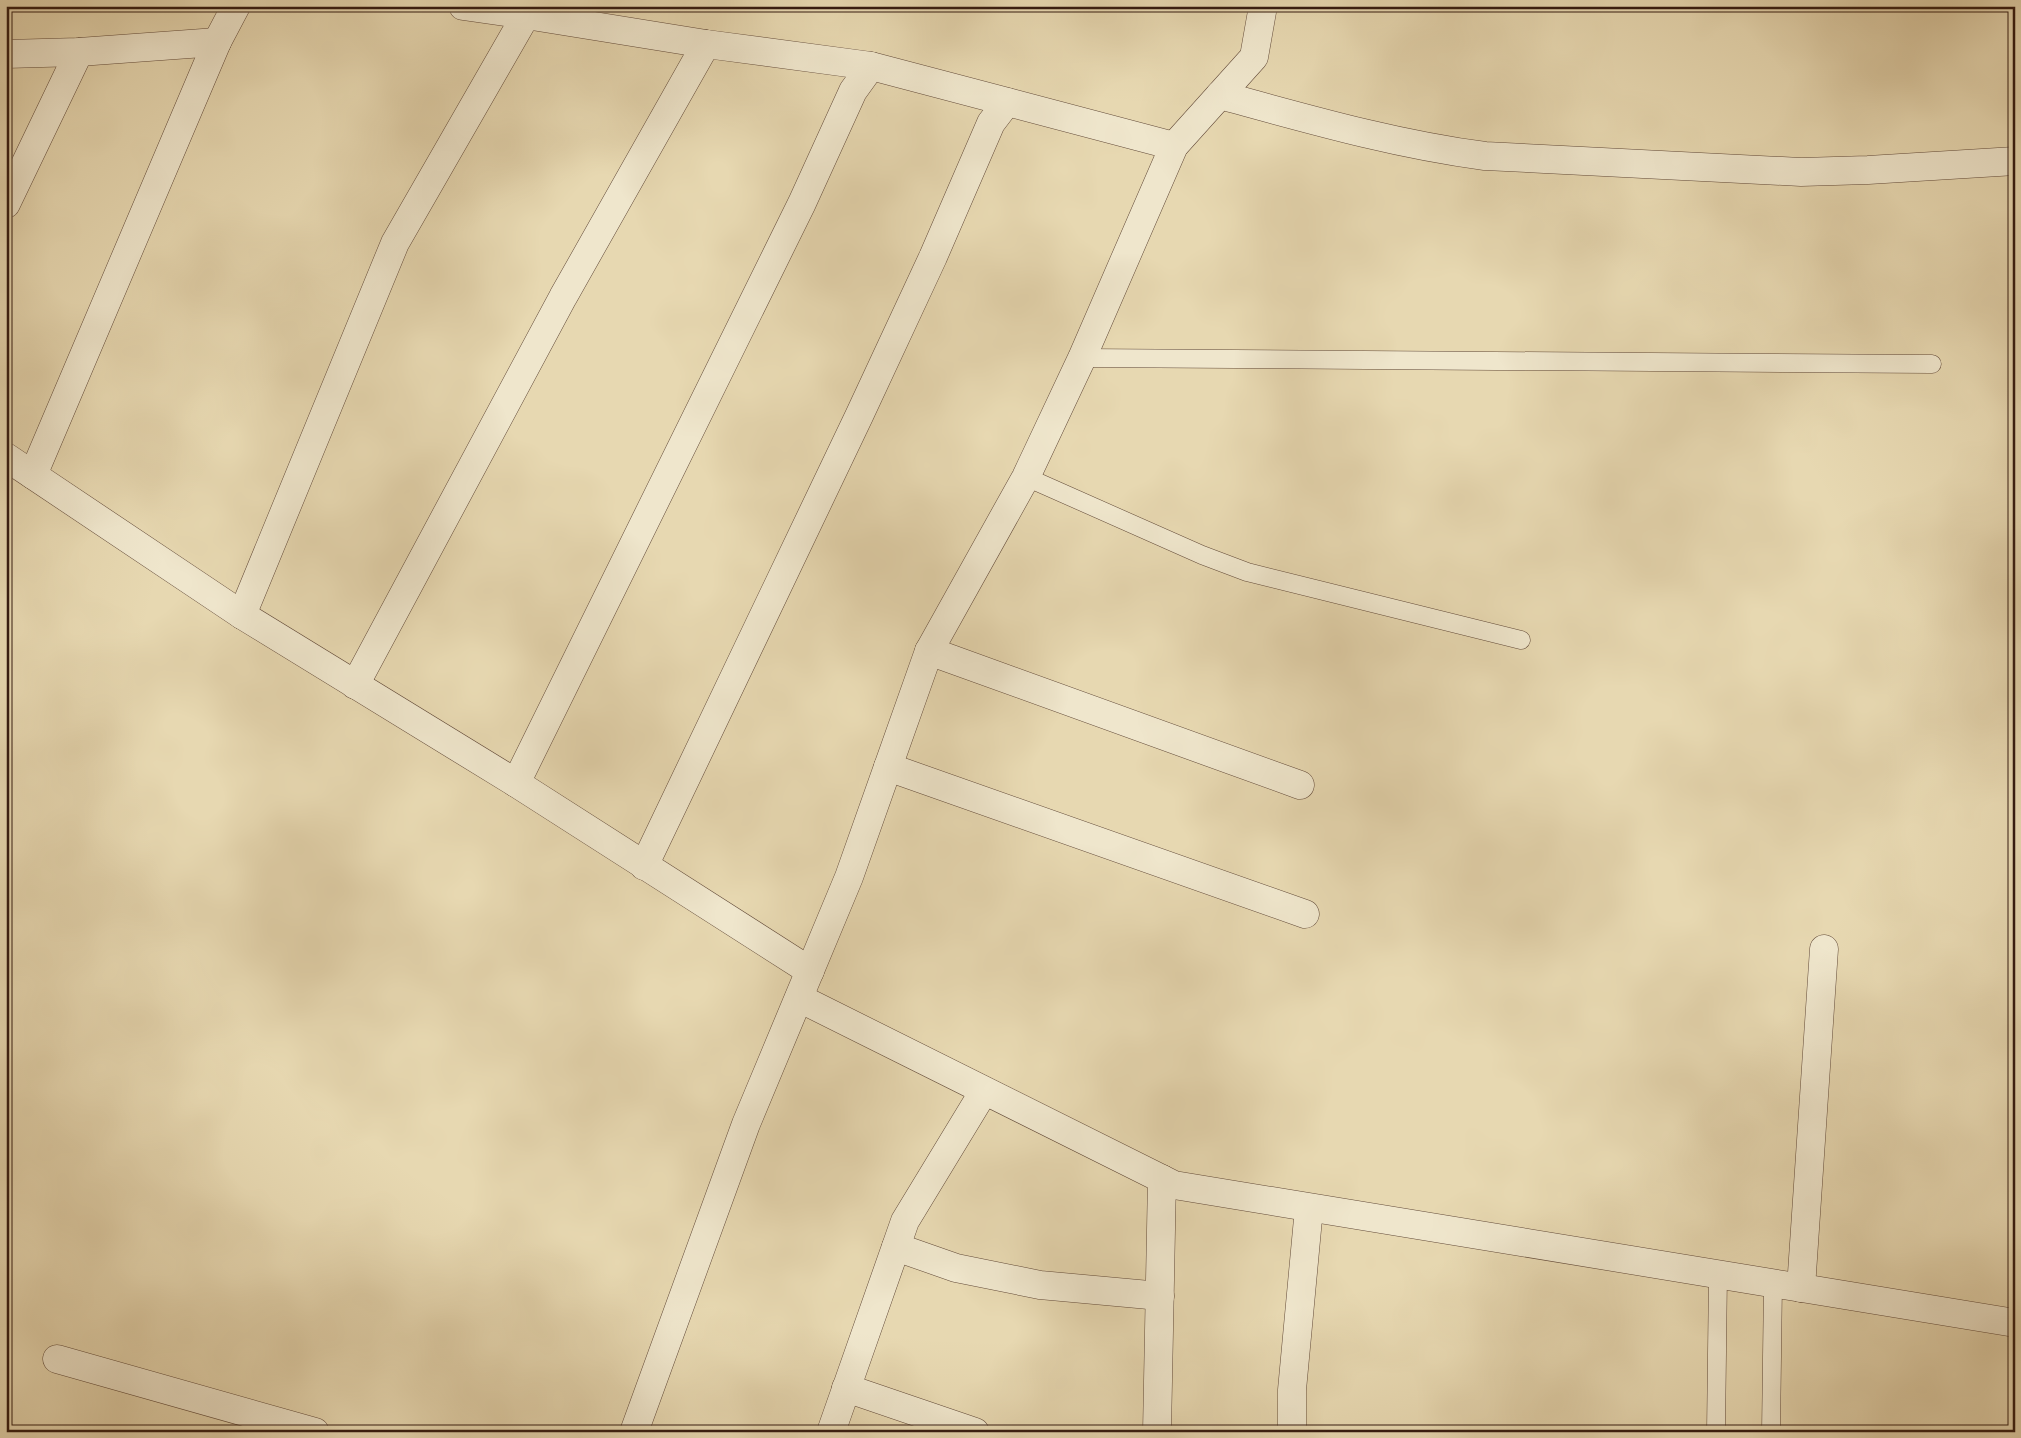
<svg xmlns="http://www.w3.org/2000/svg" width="2021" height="1438" viewBox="0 0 2021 1438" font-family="'IM FELL DW Pica',serif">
<rect width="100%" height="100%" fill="#e7d8b1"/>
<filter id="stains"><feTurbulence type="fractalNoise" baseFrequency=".004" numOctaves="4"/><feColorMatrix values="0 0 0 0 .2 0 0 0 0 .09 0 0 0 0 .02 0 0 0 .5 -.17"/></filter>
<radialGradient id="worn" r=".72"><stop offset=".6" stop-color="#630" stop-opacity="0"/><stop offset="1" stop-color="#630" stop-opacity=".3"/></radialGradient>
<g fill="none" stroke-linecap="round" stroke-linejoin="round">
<defs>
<g id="service">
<polyline points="1082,358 1932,364"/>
<polyline points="1026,477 1202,555 1247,572 1521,640"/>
<polyline points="1716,1432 1718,1274"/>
<polyline points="1771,1432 1773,1283"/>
</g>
<g id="minor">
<polyline points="463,6 526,15"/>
<polyline points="6,54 79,52 217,42"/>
<path d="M1220,95C1308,119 1394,144 1485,156L1801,172L1868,170L2015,161"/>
<polyline points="6,204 79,52"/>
<polyline points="6,457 242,615 516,783 810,971"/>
<polyline points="33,475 217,42 236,6"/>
<polyline points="242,615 395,243 526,15 706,44 871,66 1174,146"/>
<polyline points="929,651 1300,785"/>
<polyline points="355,685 563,297 706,44"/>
<polyline points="888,767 1305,914"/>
<polyline points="516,783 802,203 853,91 871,66"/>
<polyline points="644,866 859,416 933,257 991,123 1007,102"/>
<polyline points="799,998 1174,1185 2015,1323"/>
<polyline points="896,1247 956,1268 1040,1285 1160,1296"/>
<polyline points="1801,1288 1824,949"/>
<polyline points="57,1359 315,1432"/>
<polyline points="846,1388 975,1432"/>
<polyline points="831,1432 905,1221 984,1091"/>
<polyline points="1157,1432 1162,1179"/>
<polyline points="1292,1432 1292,1390 1309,1208"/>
</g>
<polyline id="tertiary" points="634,1432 746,1124 849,877 929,651 1026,477 1082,358 1174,146 1254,57 1263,6"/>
</defs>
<use href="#service" stroke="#624a39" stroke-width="19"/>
<use href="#minor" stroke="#624a39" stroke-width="29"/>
<use href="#tertiary" stroke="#624a39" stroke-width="29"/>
<use href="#service" stroke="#efe6cc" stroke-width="18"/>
<use href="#minor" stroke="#efe6cc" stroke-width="28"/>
<use href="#tertiary" stroke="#efe6cc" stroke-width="28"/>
</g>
<rect width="2021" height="1438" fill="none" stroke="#e7d8b1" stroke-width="25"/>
<rect x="8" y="8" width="2006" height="1423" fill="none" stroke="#351b11" stroke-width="2.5"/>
<rect x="12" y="12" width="1996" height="1413" fill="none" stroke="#351b11"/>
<rect width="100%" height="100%" filter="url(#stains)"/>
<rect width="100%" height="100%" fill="url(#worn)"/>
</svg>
